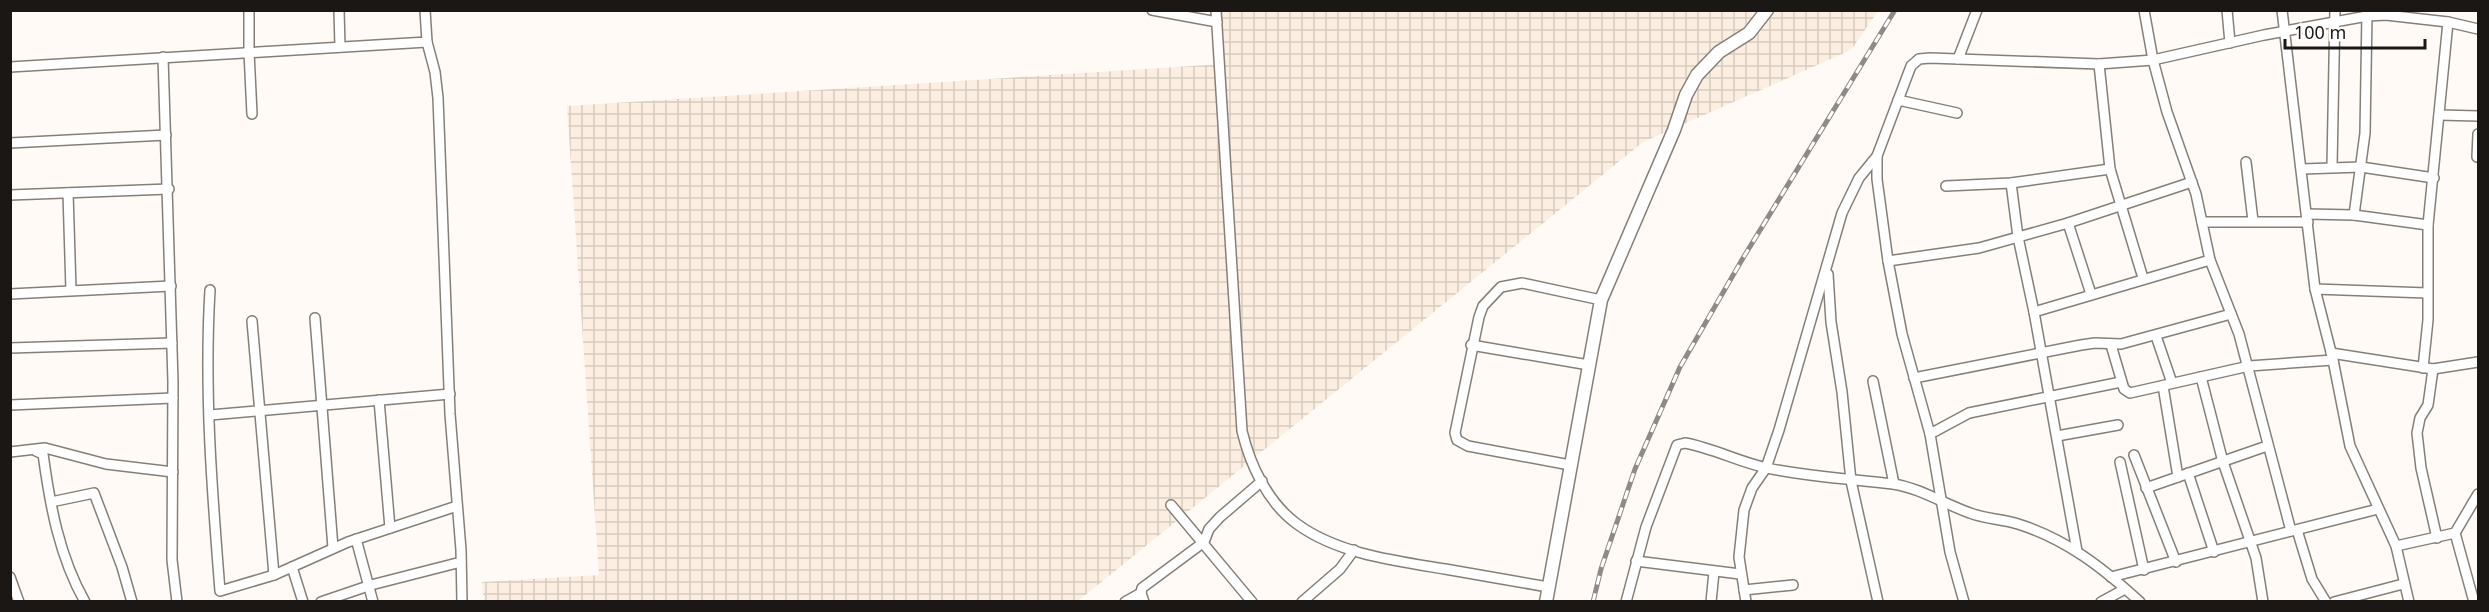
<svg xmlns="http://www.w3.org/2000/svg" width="2489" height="612" viewBox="0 0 2489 612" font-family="'Noto Sans',sans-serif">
<defs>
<pattern id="industrial-grid" width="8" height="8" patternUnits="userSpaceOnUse" patternTransform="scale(1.5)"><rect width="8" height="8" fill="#fcefe1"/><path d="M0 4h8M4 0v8" fill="none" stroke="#d7ccc0"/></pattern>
</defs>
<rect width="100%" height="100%" fill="#fffaf5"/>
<polygon fill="url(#industrial-grid)" points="1221,11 1878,11 1851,50 1643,142 1078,601 484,602 482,582 599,575 567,106 1223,64"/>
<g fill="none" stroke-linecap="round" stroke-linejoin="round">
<defs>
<g id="street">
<polyline points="249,10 249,52 252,114"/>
<polyline points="339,10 340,47"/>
<polyline points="1152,10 1217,22"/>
<path d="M1216,10L1242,431C1250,465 1268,503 1297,524C1338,554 1396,561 1445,569C1479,575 1514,581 1548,587"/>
<polyline points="2144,10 2153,60 2167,112 2196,194 2210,260 2239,334 2291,531"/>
<polyline points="2227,10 2230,43"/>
<polyline points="2282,10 2315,289 2333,360 2350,446 2396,546 2409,602"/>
<polyline points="427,42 435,72 438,98 450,414 461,550 462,602"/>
<polyline points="163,57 173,382 172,560 177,602"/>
<polyline points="1958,59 1977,10"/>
<polyline points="2099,64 2110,169 2143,278"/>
<polyline points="10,67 427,42 425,10"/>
<polyline points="1898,100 1957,113"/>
<polyline points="2439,115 2478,116"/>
<polyline points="10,143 166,135"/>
<polyline points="2477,157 2478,134"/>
<polyline points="2246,162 2253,221"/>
<polyline points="2332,166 2335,10"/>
<polyline points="2302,169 2361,167 2434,178"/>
<polyline points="2011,183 2018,237 2034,312 2077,551"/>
<polyline points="1946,186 2011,183 2110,169"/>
<polyline points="68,193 71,290"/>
<polyline points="10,195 169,189"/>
<polyline points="2307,214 2354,215 2428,225"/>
<polyline points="2354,215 2365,133 2367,13"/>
<polyline points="2202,222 2308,222"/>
<polyline points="2068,223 2091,294"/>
<polyline points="1888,261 1979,248 2068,223 2192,182"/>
<polyline points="1828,274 1831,322 1842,392 1851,481 1878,602"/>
<polyline points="2315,289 2427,293"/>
<path d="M210,290C204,390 212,491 220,591L274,575L348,542L457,506"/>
<polyline points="10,294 171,286"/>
<polyline points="2034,312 2210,260"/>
<polyline points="315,318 333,548"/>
<polyline points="252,321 274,575"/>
<polyline points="2156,336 2172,383"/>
<polyline points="1471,345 1589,365"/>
<polyline points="2111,345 2124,389 2130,393 2249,366 2333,360"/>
<polyline points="10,348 172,343"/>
<polyline points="2331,353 2433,369 2478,362"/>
<polyline points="2423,368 2428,320 2428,225 2448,22"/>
<polyline points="2433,369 2428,405 2420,418 2417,433 2421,468 2437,538"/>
<polyline points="2201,377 2223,462 2256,558 2263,602"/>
<polyline points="1914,378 2081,345 2095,343 2121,344 2231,314"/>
<polyline points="1873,381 1894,484"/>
<polyline points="2163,386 2178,477"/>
<polyline points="379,400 390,528"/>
<polyline points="10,405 173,398"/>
<polyline points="210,415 450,394"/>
<polyline points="1930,434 1969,413 2121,382"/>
<polyline points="2057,436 2118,425"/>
<path d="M36,451L43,454C50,505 59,556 85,602"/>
<polyline points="10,452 45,448 106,464 173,472"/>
<polyline points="2134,455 2176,562"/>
<polyline points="2120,462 2144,570"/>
<polyline points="1570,465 1468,446 1457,440 1455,433 1479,317 1483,306 1501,287 1522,283 1601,300"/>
<polyline points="2188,473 2214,552"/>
<polyline points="2146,488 2267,446"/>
<polyline points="51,502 94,493 122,567 132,602"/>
<polyline points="1171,505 1252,602"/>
<polyline points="2297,530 2312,579 2326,602"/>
<polyline points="2455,533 2474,602"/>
<polyline points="356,539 373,602"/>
<polyline points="2396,546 2455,533 2478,494"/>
<polyline points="1636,561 1740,574"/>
<polyline points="292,567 303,602"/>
<polyline points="10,577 19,602"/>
<polyline points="2111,577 2378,509"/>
<polyline points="1744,590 1793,585"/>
<polyline points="321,602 371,585 461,562"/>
<polyline points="1125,602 1141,593"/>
<polyline points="1144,602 1141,593 1142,588 1204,542 1209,529 1220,517 1262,481"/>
<polyline points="1302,602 1340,569 1354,550"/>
<path d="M1626,602L1646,527L1677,445L1685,443C1713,448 1739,462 1767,468C1809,477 1851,479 1893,484C1920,488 1944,504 1970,513C1985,519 2003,519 2018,524C2066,539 2103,568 2140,602"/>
<polyline points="1711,602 1714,572"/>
<polyline points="1746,602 1739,557 1744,510 1752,488 1766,468 1779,430 1842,213 1859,178 1877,156"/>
<polyline points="1964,602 1950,552 1930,434 1902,334 1888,261 1877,179 1877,156 1911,66 1919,59 1930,58 2099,64 2153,60 2264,35 2367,16 2386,15 2448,22 2478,29"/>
<polyline points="2101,602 2125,589"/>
<polyline points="2334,602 2403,584"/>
</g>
<polyline id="secondary" points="1546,602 1601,300 1674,130 1686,95 1697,75 1719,52 1749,33 1767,10"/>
</defs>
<use href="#street" stroke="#867f78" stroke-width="12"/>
<use href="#secondary" stroke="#867f78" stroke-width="15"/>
<use href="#street" stroke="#fff" stroke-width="9"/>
<use href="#secondary" stroke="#fff" stroke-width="12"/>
<defs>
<polyline id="rail" points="1593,602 1601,569 1635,469 1680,367 1743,258 1895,10"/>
</defs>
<use href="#rail" stroke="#8e8a87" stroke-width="5"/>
<use href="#rail" stroke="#fff" stroke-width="3" stroke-dasharray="9" stroke-linecap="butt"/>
</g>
<rect width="2489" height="612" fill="none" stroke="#1a1715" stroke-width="24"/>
<path d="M2285 39v9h140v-9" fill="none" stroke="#1a1715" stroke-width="3"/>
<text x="2294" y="39" font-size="18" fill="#1a1715" stroke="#ffffff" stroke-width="4.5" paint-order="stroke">100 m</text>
</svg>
